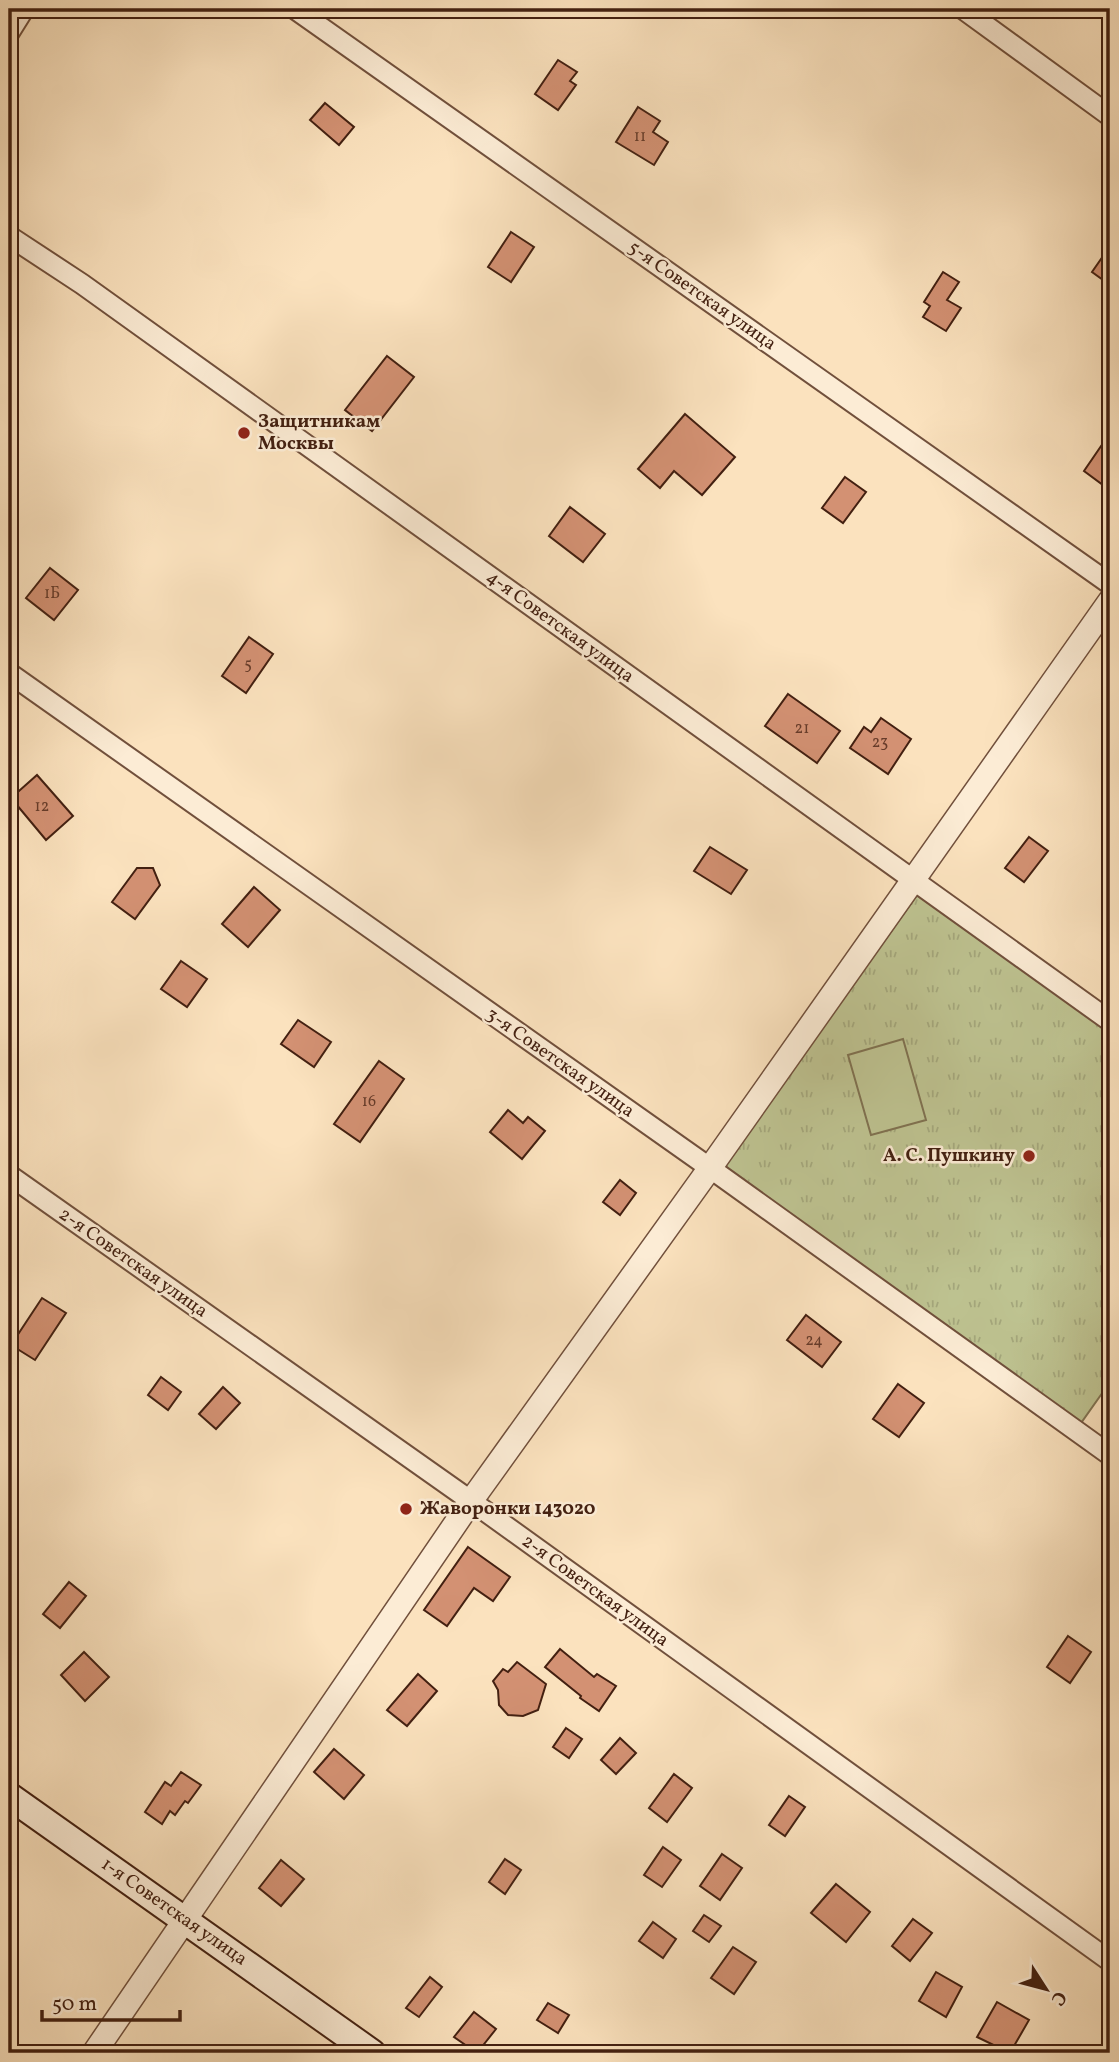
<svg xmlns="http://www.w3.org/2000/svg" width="1119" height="2062" viewBox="0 0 1119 2062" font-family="Vollkorn,serif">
<defs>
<pattern id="park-tufts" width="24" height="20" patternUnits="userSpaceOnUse" patternTransform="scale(1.75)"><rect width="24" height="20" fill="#bec391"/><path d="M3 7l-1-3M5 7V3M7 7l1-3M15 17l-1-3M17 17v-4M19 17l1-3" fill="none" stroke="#a4a77c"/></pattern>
</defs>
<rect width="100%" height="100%" fill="#fbe2be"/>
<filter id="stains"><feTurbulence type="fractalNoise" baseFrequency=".00286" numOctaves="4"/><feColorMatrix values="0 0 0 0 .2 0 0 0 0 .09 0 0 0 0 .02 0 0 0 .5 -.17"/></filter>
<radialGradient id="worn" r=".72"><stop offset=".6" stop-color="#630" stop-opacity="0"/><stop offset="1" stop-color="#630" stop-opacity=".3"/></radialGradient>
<polygon fill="url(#park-tufts)" stroke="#807251" stroke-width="2" points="917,895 1110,1032 1110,1382 1081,1423 722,1168"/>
<polygon fill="#bec391" stroke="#807251" stroke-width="2" points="903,1039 926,1120 871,1135 848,1055"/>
<g fill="#d39173" stroke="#432011" stroke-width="2">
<polygon points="558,60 577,72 570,81 576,85 558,110 535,94"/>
<polygon points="325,103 354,127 339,145 310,120"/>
<polygon points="638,107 660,121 653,132 668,142 654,165 616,142"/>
<polygon points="511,232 534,247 511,282 488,267"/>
<polygon points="1110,246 1110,285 1092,272"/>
<polygon points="943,272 959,282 947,300 961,308 946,331 923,317 930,306 924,302"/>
<polygon points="387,356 414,377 372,431 345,410"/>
<polygon points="685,414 735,457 702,495 674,471 660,488 638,469"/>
<polygon points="1110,433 1110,476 1103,485 1084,471"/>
<polygon points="845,477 866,492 843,523 822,508"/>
<polygon points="570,507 605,534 583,562 549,536"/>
<polygon points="50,568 78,590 54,620 26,598"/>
<polygon points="249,637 273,654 246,693 222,676"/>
<polygon points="788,694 840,731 817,763 765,726"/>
<polygon points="881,718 911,739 888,774 850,748 864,727 871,732"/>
<polygon points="37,775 73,816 46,840 11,798"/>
<polygon points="1029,837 1048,851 1024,882 1005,868"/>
<polygon points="710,847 747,870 731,894 694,871"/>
<polygon points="137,868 153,868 160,885 135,919 112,902"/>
<polygon points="254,887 280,910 248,947 222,924"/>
<polygon points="181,961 207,979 187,1007 161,989"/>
<polygon points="298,1020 331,1042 314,1067 281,1044"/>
<polygon points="379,1061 404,1079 360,1142 334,1124"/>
<polygon points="508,1110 523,1123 528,1117 545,1131 522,1159 490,1132"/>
<polygon points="620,1180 636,1193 620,1215 603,1202"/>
<polygon points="42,1298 66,1313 35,1360 11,1345"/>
<polygon points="806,1315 841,1342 822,1367 787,1340"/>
<polygon points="161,1377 181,1392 168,1410 148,1395"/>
<polygon points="898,1384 924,1403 899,1437 873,1419"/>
<polygon points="223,1387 240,1403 216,1429 199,1414"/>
<polygon points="468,1547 510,1577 493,1601 474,1588 447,1626 424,1610"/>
<polygon points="69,1582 86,1596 60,1628 43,1614"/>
<polygon points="1068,1636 1091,1652 1070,1683 1047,1667"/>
<polygon points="560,1649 594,1677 597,1674 616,1686 599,1711 580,1698 581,1696 545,1667"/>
<polygon points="84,1652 109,1677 85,1701 61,1675"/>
<polygon points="517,1662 546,1684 538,1710 523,1716 508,1715 499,1705 498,1690 493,1681 503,1669 508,1672"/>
<polygon points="418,1674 437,1691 407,1726 387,1710"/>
<polygon points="566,1728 582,1739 569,1758 553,1747"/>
<polygon points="620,1738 636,1753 616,1774 601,1760"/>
<polygon points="334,1749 364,1775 344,1799 314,1772"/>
<polygon points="181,1772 201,1785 188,1803 185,1801 175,1815 170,1811 162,1824 145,1812 165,1782 171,1786"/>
<polygon points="674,1774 692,1788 667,1822 649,1808"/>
<polygon points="789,1796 805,1807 785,1836 769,1825"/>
<polygon points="663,1847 681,1860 662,1887 644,1875"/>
<polygon points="722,1854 742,1868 720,1900 700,1886"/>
<polygon points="505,1859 521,1870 505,1894 489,1882"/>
<polygon points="281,1860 304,1879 281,1906 259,1888"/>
<polygon points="836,1884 870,1912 846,1942 811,1913"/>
<polygon points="704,1915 721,1926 709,1942 693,1931"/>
<polygon points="913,1919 932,1933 910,1961 892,1946"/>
<polygon points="653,1922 676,1939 663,1958 639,1941"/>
<polygon points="733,1947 756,1962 734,1994 711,1978"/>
<polygon points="936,1972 962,1987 946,2017 919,2001"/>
<polygon points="430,1977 442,1987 419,2017 406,2008"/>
<polygon points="997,2002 1029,2020 1010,2053 977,2037"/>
<polygon points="548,2003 569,2015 558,2033 537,2020"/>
<polygon points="474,2012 496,2029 477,2053 454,2037"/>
</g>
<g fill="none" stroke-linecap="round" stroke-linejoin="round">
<defs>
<g id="minor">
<polyline points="295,9 1110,584"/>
<polyline points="963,9 1110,116"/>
<polyline points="9,33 24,9"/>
<polyline points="9,236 82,284 1110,1021"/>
<polyline points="9,673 710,1168 1110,1455"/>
<polyline points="9,1175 471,1501 1110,1961"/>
</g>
<polyline id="tertiary" points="94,2053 471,1501 710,1168 1110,601"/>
<polyline id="secondary" points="9,1796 372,2053"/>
</defs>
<use href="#minor" stroke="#71503c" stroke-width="23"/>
<use href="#tertiary" stroke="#71503c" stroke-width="26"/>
<use href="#secondary" stroke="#432011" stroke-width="30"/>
<use href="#minor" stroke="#fcecd5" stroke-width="19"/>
<use href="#tertiary" stroke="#fcecd5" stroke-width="23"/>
<use href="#secondary" stroke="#fcecd5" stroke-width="26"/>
</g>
<g fill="#8f2418" stroke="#fcecd5" stroke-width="2.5">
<circle cx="244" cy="433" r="7"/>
<circle cx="1029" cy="1156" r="7"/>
<circle cx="406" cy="1509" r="7"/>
</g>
<g text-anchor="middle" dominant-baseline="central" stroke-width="5" stroke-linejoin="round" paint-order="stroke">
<g font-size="16" fill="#673c2a">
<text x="640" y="137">11</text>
<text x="52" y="594">1Б</text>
<text x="248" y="665">5</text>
<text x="802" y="729">21</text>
<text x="880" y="743">23</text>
<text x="42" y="807">12</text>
<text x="369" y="1102">16</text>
<text x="814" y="1341">24</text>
</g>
<g font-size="19" fill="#432011" stroke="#fcecd5">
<text transform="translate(702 296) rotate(35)">5-я Советская улица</text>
<text transform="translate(560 627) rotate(36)">4-я Советская улица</text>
<text transform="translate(560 1063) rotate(35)">3-я Советская улица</text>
<text transform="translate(133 1263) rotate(35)">2-я Советская улица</text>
<text transform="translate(595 1591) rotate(36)">2-я Советская улица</text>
<text transform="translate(174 1912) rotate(35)">1-я Советская улица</text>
</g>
<g font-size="19" font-weight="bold" fill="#432011" stroke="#fcecd5" text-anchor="start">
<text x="258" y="422">Защитникам<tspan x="258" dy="22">Москвы</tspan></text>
<text x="1015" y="1156" text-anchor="end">А. С. Пушкину</text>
<text x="420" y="1509">Жаворонки 143020</text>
</g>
</g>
<rect width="1119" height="2062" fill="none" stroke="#fbe2be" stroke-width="35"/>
<rect x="10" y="10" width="1098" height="2041" fill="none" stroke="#432011" stroke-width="3.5"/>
<rect x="18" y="18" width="1084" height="2027" fill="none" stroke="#432011" stroke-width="2"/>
<g transform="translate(1046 1989) rotate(126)" stroke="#fcecd5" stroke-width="5" paint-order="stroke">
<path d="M0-5L12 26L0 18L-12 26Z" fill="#432011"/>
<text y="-10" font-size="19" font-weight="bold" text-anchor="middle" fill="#432011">С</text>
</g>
<path d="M42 2010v10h138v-10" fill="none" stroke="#432011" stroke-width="3.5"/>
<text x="52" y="2010" font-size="21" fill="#432011" stroke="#fcecd5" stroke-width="5" paint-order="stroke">50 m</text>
<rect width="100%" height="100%" filter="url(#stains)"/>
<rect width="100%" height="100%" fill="url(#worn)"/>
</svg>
